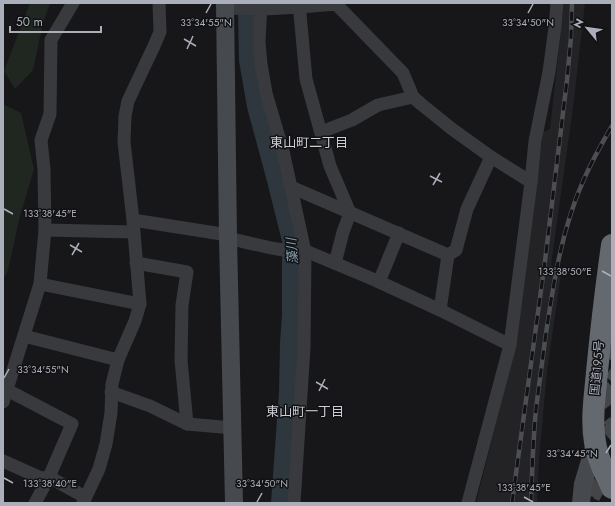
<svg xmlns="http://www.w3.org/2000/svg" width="615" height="506" viewBox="0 0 615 506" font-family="Jost,'Noto Sans JP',sans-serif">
<rect width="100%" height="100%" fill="#171719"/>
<polygon fill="#232326" points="564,3 585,3 573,108 551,265 562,268 547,371 539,460 537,503 476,503 515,348 543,132 550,129"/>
<g fill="#1f2720">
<polygon points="30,3 50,3 43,23 33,70 15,89 4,71"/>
<polygon points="3,104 21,113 34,169 19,220 8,270 3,280"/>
</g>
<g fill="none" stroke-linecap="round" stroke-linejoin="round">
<polyline stroke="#2d373d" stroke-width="22" points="250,3 249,16 250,60 258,106 277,176 294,244 293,259 293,315 291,343 290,392 282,503"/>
</g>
<g fill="#444549">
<polygon points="612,344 612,361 606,357 606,352"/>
<polygon points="612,367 612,382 605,376"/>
<polygon points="608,382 612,387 612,404 605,409 603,385"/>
<polygon points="610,417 612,420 612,442 601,429 606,425 603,423"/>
<polygon points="592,479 595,479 603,494 599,501 593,498 594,497 589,496"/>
</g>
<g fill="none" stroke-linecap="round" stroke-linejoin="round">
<g stroke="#383a3e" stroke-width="13">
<polyline points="261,3 259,42 261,64 266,93 283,151 305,252 304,348 294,503"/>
<polyline points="299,3 306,79 330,166 350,213 343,232 335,263"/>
<polyline points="225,8 264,9 300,7 336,4 403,73 413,97 421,104 452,129 491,157 531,182"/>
<polyline points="321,132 352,120 378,105 413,97"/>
<polyline points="291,187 448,255 440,310"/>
<polyline points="133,220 228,235"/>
<polyline points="45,230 133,232"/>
<path d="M228,238C254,244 281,252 308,252L375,280L440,310L510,345"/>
<polyline points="448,255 456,250 467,209 491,157"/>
<polyline points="136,263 187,272 182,305 181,360 187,424"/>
<polyline points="379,282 399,233"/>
<polyline points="40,284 140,304"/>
<polyline points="24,336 118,360"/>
<polyline points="7,390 72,424 49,477 35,503"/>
<polyline points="111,392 150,406 187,424 233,428"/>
<polyline points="3,402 40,284 45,230 44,170 41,140 50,114 51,40 73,3"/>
<polyline points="3,461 41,478 49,477 85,497"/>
<polyline points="83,503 99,469 106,444 111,413 112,384 118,360 135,321 140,304 133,220 124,142 125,116 128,101 154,46 160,32 159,3"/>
<polyline points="468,503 510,345 531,182 535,141 549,72 555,27 557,3"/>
</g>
<g stroke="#46494e" stroke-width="18">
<polyline points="225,3 228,238 234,503"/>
<polyline points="581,503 583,484 595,444"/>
</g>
<path stroke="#64686f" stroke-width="22" d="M612,245C606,288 601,330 597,372C595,396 591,419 595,442C597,458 605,473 612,488"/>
<defs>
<g id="rail">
<polyline points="512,503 545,261 567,80 571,37 572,3"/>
<path d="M531,503C532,472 533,440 536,409C539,386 542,363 545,340C553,286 561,230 584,179C592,161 602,143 612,126"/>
</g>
</defs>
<use href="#rail" stroke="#4b4e53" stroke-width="4.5"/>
<use href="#rail" stroke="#121214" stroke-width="3" stroke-dasharray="9" stroke-linecap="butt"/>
</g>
<path fill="none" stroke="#aaafb9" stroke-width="1.5" d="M206,13L211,4M528,13L533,4M184,39L196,46M187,49L193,36M430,176L442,182M433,185L440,173M4,209L13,214M70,245L82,252M72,255L79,243M602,271L611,276M4,378L9,369M316,382L328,389M319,391L325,379M606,453L611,445M4,478L13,483M524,497L533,502M257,502L262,493"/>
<g text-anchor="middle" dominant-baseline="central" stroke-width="3" stroke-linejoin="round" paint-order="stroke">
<g font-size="12" fill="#aaafb9" stroke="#121214">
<text transform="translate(597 368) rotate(-85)">国道195号</text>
</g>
<g font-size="13" fill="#cbced5" stroke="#121214">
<text x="309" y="142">東山町二丁目</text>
<text x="305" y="411">東山町一丁目</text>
</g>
<g font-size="13" font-style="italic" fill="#81a0b3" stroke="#121214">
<text transform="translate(292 251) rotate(-94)">藻川</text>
</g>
</g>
<g font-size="10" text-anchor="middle" fill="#aaafb9" stroke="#121214" stroke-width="3" stroke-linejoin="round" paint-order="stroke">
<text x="206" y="26">33°34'55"N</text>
<text x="528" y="26">33°34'50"N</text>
<text x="50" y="217">133°38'45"E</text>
<text x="565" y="275">133°38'50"E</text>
<text x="43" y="373">33°34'55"N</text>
<text x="572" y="457">33°34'45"N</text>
<text x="50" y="487">133°38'40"E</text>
<text x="262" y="487">33°34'50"N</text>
<text x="524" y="491">133°38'45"E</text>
</g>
<rect width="615" height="506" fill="none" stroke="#aaafb9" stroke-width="8"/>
<g transform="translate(587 28) rotate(299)" stroke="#121214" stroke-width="3" paint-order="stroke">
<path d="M0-3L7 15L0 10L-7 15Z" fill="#aaafb9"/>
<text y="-6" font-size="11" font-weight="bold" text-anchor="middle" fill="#aaafb9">N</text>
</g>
<path d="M10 26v6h91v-6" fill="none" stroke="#aaafb9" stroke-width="2"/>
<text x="16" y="26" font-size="12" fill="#aaafb9" stroke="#121214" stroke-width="3" paint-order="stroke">50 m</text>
</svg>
